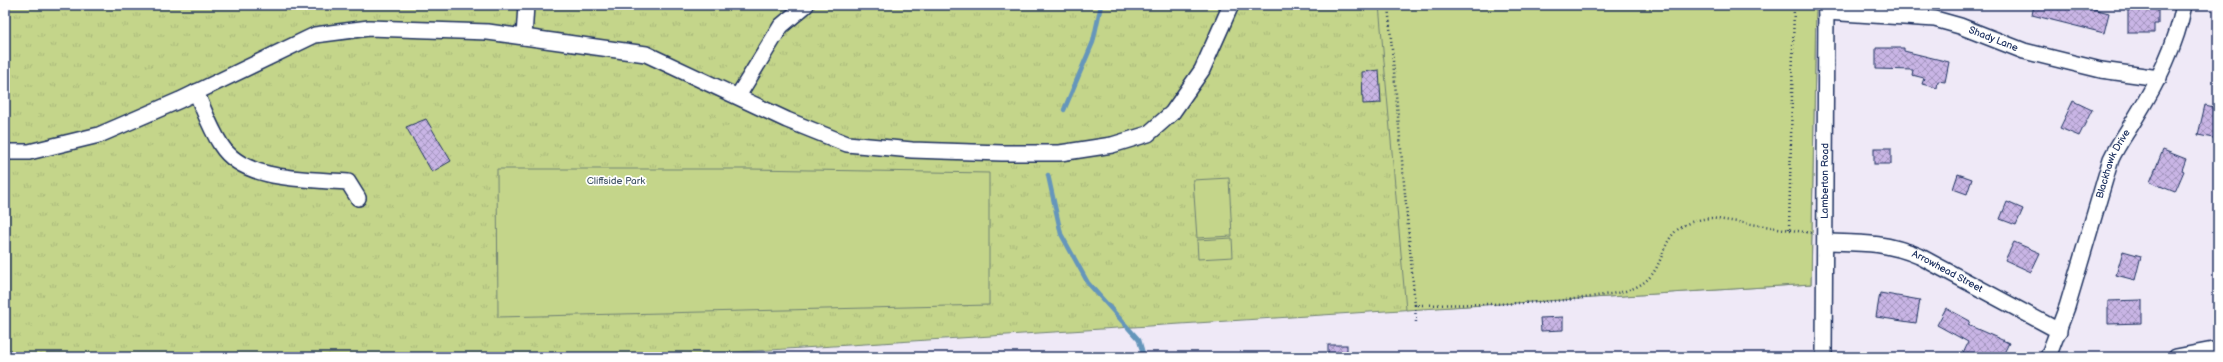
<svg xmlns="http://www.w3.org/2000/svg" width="2223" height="362" viewBox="0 0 2223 362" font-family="'Balsamiq Sans',sans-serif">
<defs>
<pattern id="park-tufts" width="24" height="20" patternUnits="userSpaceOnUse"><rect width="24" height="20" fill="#c4d58a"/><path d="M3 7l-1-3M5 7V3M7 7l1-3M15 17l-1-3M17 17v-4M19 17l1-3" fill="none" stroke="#a8b77a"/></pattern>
<pattern id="building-cross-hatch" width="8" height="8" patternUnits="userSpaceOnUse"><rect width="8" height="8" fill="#c9b5e5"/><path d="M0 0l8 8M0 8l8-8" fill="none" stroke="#a294bd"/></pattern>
</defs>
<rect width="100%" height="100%" fill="#efe9f7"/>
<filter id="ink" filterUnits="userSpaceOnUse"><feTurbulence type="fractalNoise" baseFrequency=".025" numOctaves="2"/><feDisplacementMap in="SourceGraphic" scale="8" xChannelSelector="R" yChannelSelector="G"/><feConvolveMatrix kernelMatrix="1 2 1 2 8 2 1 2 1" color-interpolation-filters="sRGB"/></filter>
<g filter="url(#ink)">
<polygon fill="url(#park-tufts)" stroke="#708274" points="5,5 1816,5 1811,284 660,357 5,357"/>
<g fill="#c4d58a" stroke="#708274">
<polygon points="1379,5 1816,5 1811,284 1406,310"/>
<polygon points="497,169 750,169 989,173 989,305 498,317"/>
<polygon points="1229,178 1232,236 1197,238 1193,180"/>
<polygon points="1232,238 1233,257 1198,259 1197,240"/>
</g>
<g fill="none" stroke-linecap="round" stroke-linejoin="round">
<g stroke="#6596bb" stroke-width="4.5">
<polyline points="1064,110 1093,42 1101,5"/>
<polyline points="1048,175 1061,234 1088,283 1139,340 1144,357"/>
</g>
</g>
<g fill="url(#building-cross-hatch)" stroke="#1b2f5e">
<polygon points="2034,5 2078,5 2109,13 2104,33 2032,15"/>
<polygon points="2134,5 2158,5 2158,24 2154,24 2154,33 2128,33 2128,10 2134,10"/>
<polygon points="1876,48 1904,48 1904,51 1949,62 1945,82 1938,81 1937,88 1922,84 1924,78 1912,75 1913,70 1876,69"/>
<polygon points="1379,70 1381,103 1363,104 1362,72"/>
<polygon points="2073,101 2092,110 2079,136 2060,128"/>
<polygon points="2205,105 2218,108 2218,139 2198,135"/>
<polygon points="426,119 451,161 432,172 406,127"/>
<rect x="1874" y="148" width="17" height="16"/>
<polygon points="2163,150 2186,159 2182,170 2184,171 2175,192 2150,182"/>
<polygon points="1958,174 1972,179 1967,194 1953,189"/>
<polygon points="2007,202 2023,209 2016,225 2000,219"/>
<polygon points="2014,242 2040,253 2031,272 2005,260"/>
<polygon points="2123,251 2141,256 2135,280 2116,275"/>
<polygon points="1880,293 1920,300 1916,323 1876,317"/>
<polygon points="2142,300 2142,323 2108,324 2108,301"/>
<polygon points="1946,308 1970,321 1968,325 2009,343 2002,357 1961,357 1968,342 1937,325"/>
<polygon points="1563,317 1563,330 1541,331 1540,318"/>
<rect x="1328" y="345" width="19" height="12"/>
</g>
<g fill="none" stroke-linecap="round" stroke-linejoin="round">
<defs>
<g id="minor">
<path id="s1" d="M1826,12L1935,19L1960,26L2024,51L2101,70L2159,78"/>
<polyline points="524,37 526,5"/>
<path d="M196,92C204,110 210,128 221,145C244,182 309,179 348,182L358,198"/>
<polyline points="738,96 781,26 806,5"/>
<polyline points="5,152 29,152 99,135 180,100 315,35 369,28 488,32 646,54 787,120 847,144 912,150 1002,153 1060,153 1112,145 1148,134 1172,113 1202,70 1231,5"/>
<path id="s2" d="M1826,242C1862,243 1885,242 1919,256L2059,331"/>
<path id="s3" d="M1824,357L1826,5"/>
<path id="s4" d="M2048,357L2067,307L2111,159C2118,144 2128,131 2136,117C2158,81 2176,46 2184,5"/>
<polyline points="2176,357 2218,349"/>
</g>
</defs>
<use href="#minor" stroke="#1b2f5e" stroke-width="18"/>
<g stroke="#1b2f5e" stroke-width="2.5" stroke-dasharray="1 3" stroke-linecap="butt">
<polyline points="1388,5 1415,305"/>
<polyline points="1789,229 1794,5"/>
<path d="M1416,322L1415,305C1474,304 1533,305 1591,297C1606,294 1622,294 1636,287C1675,269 1649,224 1711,218L1811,233"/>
</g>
<use href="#minor" stroke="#fff" stroke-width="15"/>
</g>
</g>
<g text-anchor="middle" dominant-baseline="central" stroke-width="3.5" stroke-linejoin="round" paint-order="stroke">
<g font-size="10" fill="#1b2f5e" stroke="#fff">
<text stroke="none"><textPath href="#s1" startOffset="171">Shady Lane</textPath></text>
<text stroke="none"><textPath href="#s4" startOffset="204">Blackhawk Drive</textPath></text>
<text stroke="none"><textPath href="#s3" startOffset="176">Lamberton Road</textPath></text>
<text stroke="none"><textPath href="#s2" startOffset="127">Arrowhead Street</textPath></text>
</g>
<g font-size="10" fill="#455869" stroke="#fff">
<text x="616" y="181">Cliffside Park</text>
</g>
</g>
<rect width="2223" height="362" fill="none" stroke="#fff" stroke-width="20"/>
<rect x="10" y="10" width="2203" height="342" fill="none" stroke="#1b2f5e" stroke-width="1.5" filter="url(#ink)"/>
</svg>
